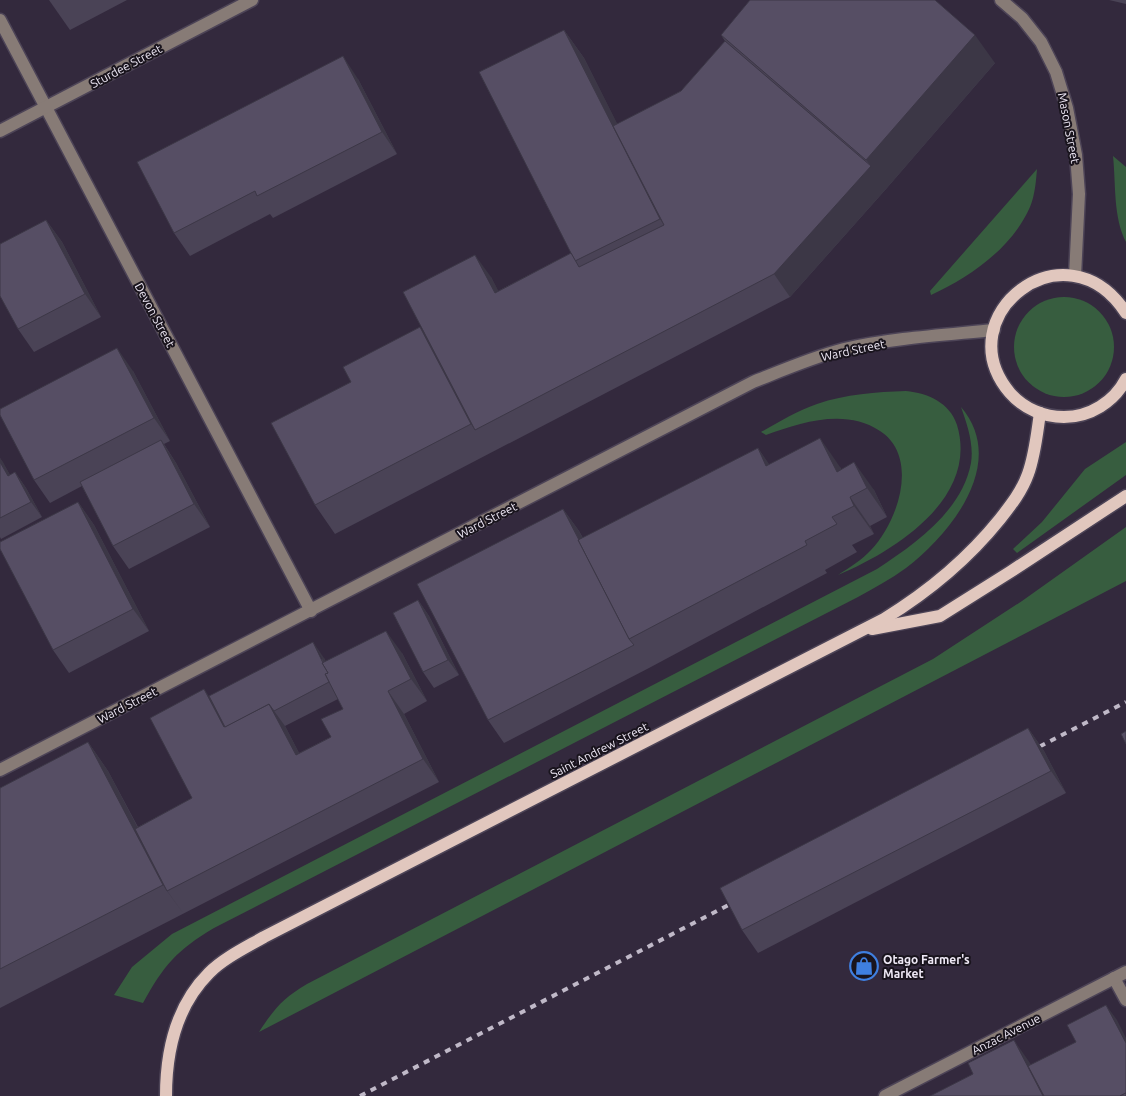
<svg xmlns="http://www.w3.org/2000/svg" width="1126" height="1096" viewBox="0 0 1126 1096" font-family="Ubuntu,sans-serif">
<rect width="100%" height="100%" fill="#33293d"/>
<g fill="#375d3f">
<path d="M1113,156L1126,167V242C1113,217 1116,184 1113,156Z"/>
<path d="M1037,169C1036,181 1035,195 1030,207C1012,248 970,277 931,295L930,291Z"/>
<circle cx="1064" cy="347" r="50"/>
<path d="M906,391C928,393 950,403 957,425C979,498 895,551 838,575C850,567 862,560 871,550C898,522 920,457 880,431C846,408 801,422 766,435L761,432C779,422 797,411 817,404C846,394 876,392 906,391Z"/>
<path d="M961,407C1008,462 952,533 906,568C891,579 874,588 858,597L214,928C177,950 164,965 143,1003L114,995L132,967L172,934L877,569C915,544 962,511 971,463C974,444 967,424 961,407Z"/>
<polygon points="1126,442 1126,475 1017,553 1013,549 1042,522 1085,469"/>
<path d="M1126,527V581L259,1032C274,1009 283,998 307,984L933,659L1022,601Z"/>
</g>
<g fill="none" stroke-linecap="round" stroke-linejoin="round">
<defs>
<g id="minor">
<polyline points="1001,0 1022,18 1041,42 1056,72 1067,108 1076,155 1079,194 1075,276"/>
<polyline points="0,20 311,611"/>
<polyline points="0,131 252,0"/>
<path d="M0,770L753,382C783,370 813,357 844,349C893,338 944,335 994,330"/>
<polyline points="1114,978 1126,1000"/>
<polyline points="885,1096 1126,972"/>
</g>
<g id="major">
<path d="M1126,313C1066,221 945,316 1010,393C1024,409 1044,417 1064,417C1090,417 1114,402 1126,379"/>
<polyline points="872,629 940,616 1010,572 1126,496"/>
<path d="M166,1096C166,1051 176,1006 209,973C224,958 245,948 264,937L884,619C928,592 967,560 1000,519C1011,505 1022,491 1028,474C1035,455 1037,433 1040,413"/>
</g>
</defs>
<use href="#minor" stroke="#4d4457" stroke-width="15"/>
<use href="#major" stroke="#4d4457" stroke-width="15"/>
<use href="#minor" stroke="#877b76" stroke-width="12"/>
<use href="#major" stroke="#e1c7be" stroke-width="12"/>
<g stroke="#c0b9c8" stroke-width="4" stroke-dasharray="6 6" stroke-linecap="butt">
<polyline points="1029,752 1126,702"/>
<polyline points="360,1096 742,898"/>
</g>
</g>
<g fill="#4a4356" fill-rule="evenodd">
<polygon points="49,0 127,0 70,30"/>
<polygon points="1109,0 1126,0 1126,4"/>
<polygon points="564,30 584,58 617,124 681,91 725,41 721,35 995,63 886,189 790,297 335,534 315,505 365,356 420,327 425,334 491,277 498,291 571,253"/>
<polygon points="358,79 397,154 273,218 270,214 190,256 174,233"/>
<polygon points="46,220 62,242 101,317 34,352 18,329"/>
<polygon points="133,371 170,441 164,444 176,463 210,527 129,569 113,546 82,486 50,503 34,480"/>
<polygon points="758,448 769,465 840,467 841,469 874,490 887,517 870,526 874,534 852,545 857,552 825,570 827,573 649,668 504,743 488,720 563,509 579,531 583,538"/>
<polygon points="0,458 10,475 15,472 26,488 42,517 1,539 0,537"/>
<polygon points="78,502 94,525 149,631 69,673 53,650"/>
<polygon points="418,600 429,616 459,675 434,688 423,672"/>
<path d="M402,653L427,701L404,714L439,782L0,1008V788L88,742L108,771L138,827L192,798L209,696L324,658L326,662ZM338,699L343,709L331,737L299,753L285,726Z"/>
<polygon points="1028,728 1044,751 1066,793 758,953 742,930"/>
</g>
<g fill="#3c3746">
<polygon points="564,30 584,58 680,248 660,219"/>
<polygon points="975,35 995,63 886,189 790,297 774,274 871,166 866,160"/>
<polygon points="343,56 358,79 397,154 382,132"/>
<polygon points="46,220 62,242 101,317 85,294"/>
<polygon points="475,255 491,277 511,315 495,293"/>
<polygon points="420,327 440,356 475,430 471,424"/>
<polygon points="117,348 133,371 170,441 154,418"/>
<polygon points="820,438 840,467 854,495 837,472"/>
<polygon points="161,440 176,463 210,527 194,504"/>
<polygon points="758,448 778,477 766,466"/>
<polygon points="0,458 3,462 19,492 8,476 0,462"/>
<polygon points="854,462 874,490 887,517 867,488"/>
<polygon points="15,472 26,488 42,517 31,502"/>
<polygon points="850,497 870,526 874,534 854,506"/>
<polygon points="78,502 94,525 149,631 133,609"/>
<polygon points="563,509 579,531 633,637 630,638"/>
<polygon points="418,600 429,616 459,675 448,660"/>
<polygon points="386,631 402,653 427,701 411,679"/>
<polygon points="313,642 324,658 343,696 333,680"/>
<polygon points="204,689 220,712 231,733 224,727"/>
<polygon points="388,691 404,714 439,782 423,759"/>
<polygon points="269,704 285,726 312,778 296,755"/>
<polygon points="1028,728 1044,751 1066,793 1051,771"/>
<polygon points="88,742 108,771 170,889 167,891 183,913 163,885"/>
<polygon points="1106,1005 1117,1020 1126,1038 1126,1043"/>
<polygon points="1014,1040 1030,1063 1047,1096 1043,1096"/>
</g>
<g fill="#564e64" stroke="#3c3746">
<polygon points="750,0 935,0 975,35 866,160 721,35"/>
<polygon points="564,30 660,219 575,261 479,72"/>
<polygon points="725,41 871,166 774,274 475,430 403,292 475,255 495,293 571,253 579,267 664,225 613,126 681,91"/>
<polygon points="343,56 382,132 257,196 255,191 174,233 137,162"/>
<polygon points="46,220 85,294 18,329 0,296 0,244"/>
<polygon points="420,327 471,424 315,505 271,423 351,382 343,367"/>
<polygon points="117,348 154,418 34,480 0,415 0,409"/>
<polygon points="820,438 837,472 854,462 867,488 850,497 854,506 832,517 837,524 805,541 807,545 629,639 578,540 758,448 766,466"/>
<polygon points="161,440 194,504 113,546 80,482"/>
<polygon points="0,462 8,476 15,472 31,502 0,518"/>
<polygon points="78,502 133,609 53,650 0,549 0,542"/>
<polygon points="563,509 579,540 578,540 629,639 634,645 488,720 417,584"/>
<polygon points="418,600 448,660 423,672 393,613"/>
<polygon points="386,631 411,679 388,691 423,759 167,891 135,829 192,798 150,718 204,689 224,727 269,704 296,755 331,737 321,719 343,709 325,674 328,673 322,663"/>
<polygon points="313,642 323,663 322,663 328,673 325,674 329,682 274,711 269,704 225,727 209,696"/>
<polygon points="1028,728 1051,771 742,930 720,888"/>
<polygon points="1126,731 1126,744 1121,734"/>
<polygon points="88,742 163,885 0,969 0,788"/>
<polygon points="1106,1005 1126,1043 1126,1093 1120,1096 1044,1096 1028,1066 1076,1042 1067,1025"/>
<polygon points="1014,1040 1043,1096 930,1096 973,1074 968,1063"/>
<polygon points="1126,1093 1126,1096 1120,1096"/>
</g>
<defs>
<symbol id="shop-ring" viewBox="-11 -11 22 22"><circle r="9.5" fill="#19141d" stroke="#3f7fe0" stroke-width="1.5"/><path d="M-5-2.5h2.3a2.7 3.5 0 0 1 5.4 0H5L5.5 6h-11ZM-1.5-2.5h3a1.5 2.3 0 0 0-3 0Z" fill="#3f7fe0"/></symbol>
</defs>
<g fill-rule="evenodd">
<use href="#shop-ring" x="848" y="950" width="32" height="32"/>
</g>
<g text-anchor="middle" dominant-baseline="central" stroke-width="4" stroke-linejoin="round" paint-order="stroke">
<g font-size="12" fill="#eee8f5" stroke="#19141d">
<text transform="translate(126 66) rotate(-28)">Sturdee Street</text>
<text transform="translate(1069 128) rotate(79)">Mason Street</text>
<text transform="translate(155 315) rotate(62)">Devon Street</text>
<text transform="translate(853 350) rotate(-12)">Ward Street</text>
<text transform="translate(487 520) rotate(-27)">Ward Street</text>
<text transform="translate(127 705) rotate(-27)">Ward Street</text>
<text transform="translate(599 750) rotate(-27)">Saint Andrew Street</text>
<text transform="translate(1006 1034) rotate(-27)">Anzac Avenue</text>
</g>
<g font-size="12" font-weight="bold" fill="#eee8f5" stroke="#19141d" text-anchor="start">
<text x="883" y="959">Otago Farmer's<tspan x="883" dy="14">Market</tspan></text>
</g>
</g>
</svg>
